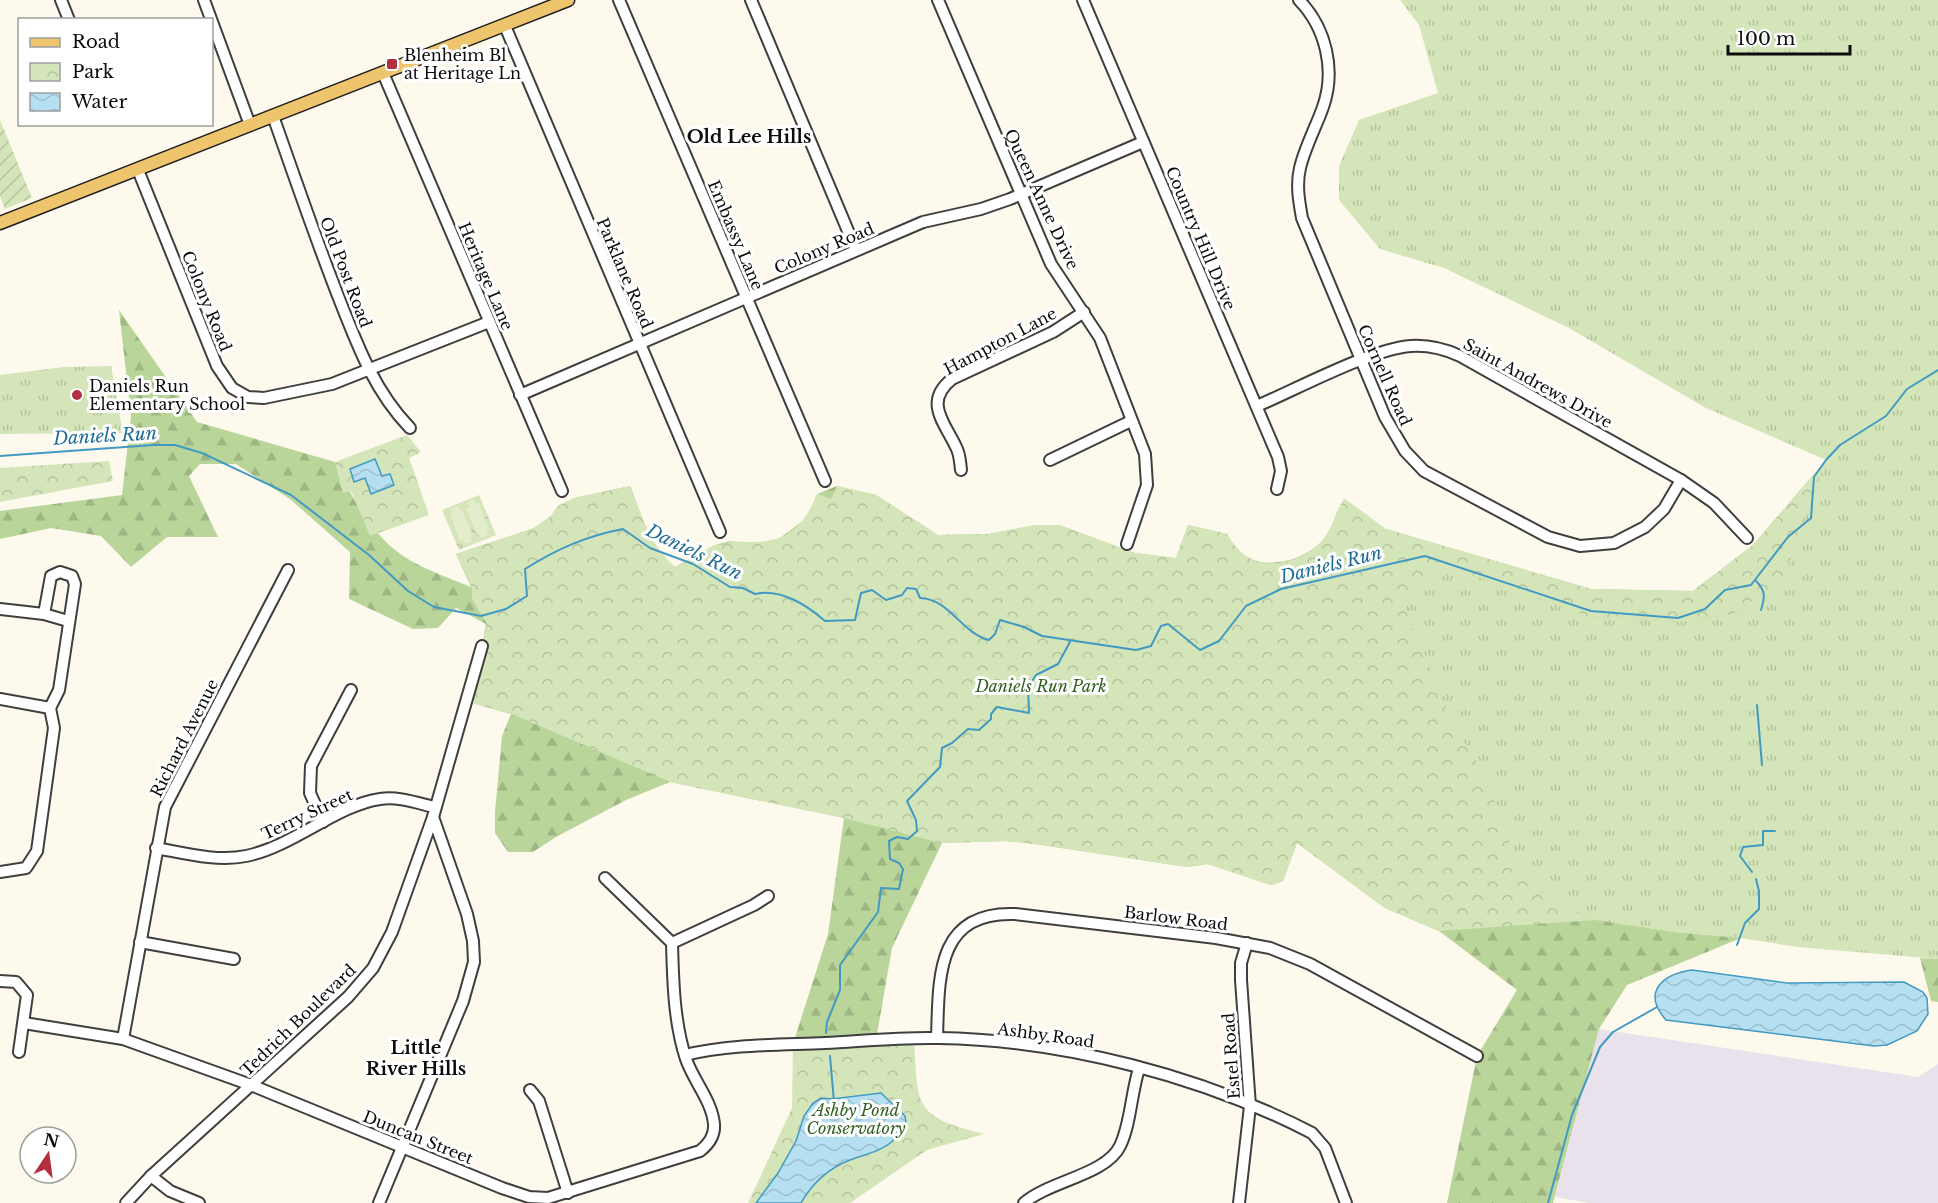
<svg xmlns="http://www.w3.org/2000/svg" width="1938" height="1203" viewBox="0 0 1938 1203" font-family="'Libre Baskerville',serif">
<defs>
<pattern id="grass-tufts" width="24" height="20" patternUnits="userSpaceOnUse" patternTransform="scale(1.5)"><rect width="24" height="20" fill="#d4e5b9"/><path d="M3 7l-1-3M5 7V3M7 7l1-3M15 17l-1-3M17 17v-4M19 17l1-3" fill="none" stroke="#b5c39e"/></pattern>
<pattern id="forest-firs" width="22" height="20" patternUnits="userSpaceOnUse" patternTransform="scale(1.5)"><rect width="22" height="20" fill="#b9d59a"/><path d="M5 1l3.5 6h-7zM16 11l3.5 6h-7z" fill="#9eb684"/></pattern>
<pattern id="park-crowns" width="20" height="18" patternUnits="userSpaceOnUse" patternTransform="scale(1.5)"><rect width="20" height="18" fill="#d4e5b9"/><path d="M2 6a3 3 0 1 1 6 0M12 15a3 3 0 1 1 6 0" fill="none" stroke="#b5c39e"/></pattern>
<pattern id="garden-furrows" width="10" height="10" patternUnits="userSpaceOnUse" patternTransform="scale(1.5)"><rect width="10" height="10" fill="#d4e5b9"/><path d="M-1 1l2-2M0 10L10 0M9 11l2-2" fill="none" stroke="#b5c39e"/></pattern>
<pattern id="water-waves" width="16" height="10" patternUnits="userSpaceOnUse" patternTransform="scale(1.5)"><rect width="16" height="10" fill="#b6e0f1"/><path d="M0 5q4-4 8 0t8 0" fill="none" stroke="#9bbfcd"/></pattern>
</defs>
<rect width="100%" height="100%" fill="#fef9ed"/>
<polygon fill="#e9e1eb" points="1599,1029 1918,1077 1938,1064 1938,1203 1589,1203 1555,1197"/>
<g fill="url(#grass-tufts)">
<polygon points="1400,0 1938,0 1938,959 1797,947 1741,938 1675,932 1595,920 1550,900 1519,869 1486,777 1453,725 1403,604 1422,583 1430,566 1447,566 1587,616 1784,578 1826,460 1706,408 1569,328 1444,268 1380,249 1339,200 1339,166 1359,120 1438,93 1419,25"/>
<polygon points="111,366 123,433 0,434 0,375 64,367"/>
</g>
<g fill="url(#forest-firs)">
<path d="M119,310L197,422L335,462C348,490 363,519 385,541C407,564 442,575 471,587L456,554L534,528L551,516L558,506L574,498L630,486C642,516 650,546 675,567L715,545L730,541L757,544L776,541L808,517L817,494L837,486L876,495L938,535L988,534L1036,525H1059L1135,553L1176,558L1188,525L1227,534C1230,539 1233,545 1237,549C1258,572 1298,563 1319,544C1329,535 1334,520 1339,507L1386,529L1591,589L1693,591L1753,545L1826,460L1784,578L1733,614L1681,622L1587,616L1447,566H1430L1422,583L1403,604L1453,725L1486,777L1519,869L1550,900L1596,920L1675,932L1741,938L1627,985L1599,1029L1553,1203H1447L1477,1056L1517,990L1439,931L1385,908L1297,843L1283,881L1271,885L1208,864L1187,867L1035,844L1005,841L942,843L892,948L876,1040L793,1044L828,934L844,818L670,782L626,800L556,837L533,852H508L495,833V812L502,736L511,714L472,703L486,624L456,608L438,628L413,629L349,599L350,552L290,499L236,464H200L189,476L218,537H167L131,567L101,536L51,528L0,539V511L122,495L131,416Z"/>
<polygon points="1920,958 1938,959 1938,1002 1931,1001"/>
</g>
<g fill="url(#park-crowns)">
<polygon points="407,435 421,452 409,458 429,515 370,536 351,491 343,493 335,462"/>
<path d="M1826,460L1784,578L1733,614L1681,622L1587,616L1447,566H1430L1422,583L1403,604L1453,725L1486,777L1519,869L1550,900L1595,920L1439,931L1385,908L1297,843L1283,881L1271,885L1208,864L1187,867L1035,844L1005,841L941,843L844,818L670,782L512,714L472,703L487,624L472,599V588L456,554L534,528L551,516L558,506L574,498L630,486C642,516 650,546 675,567L715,545H728L730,541C775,545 799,539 817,494L831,499L837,486L876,495L938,535L988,534L1036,525H1059L1135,553L1176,558L1188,525L1227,534C1233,543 1238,551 1248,557C1269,571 1304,560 1320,543C1332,530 1336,513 1344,498L1386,529L1591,589L1693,591L1753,545Z"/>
<polygon points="109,461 113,481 0,502 0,468"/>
<polygon points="479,495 496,535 459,550 442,510"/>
<path d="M914,1039C918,1107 913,1116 984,1134L927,1150L850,1203H748L792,1108L793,1044Z"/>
</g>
<polygon fill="url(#garden-furrows)" points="0,120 32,198 5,209 0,196"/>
<g fill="#e4edcb">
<polygon points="474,499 476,504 479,503 489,530 486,531 488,535 481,538 480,534 477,535 466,508 469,506 467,502"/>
<polygon points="458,506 459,510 462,510 473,536 470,538 472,542 465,544 463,540 460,541 450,514 453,513 451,509"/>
</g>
<g fill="url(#water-waves)" stroke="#429ac3" stroke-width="1.5">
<polygon points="375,459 382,476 390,474 394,485 371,494 365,478 354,482 350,469"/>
<path d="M1692,970L1787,983L1904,982L1923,992L1927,998L1928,1014L1917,1031L1887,1045L1874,1046L1666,1020C1641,992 1663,974 1692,970Z"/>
<path d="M881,1093L905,1116L906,1122L894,1135L893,1141C880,1152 865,1154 850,1160C829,1168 812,1184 801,1203H756L778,1173L796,1141L804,1116L813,1103L821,1098L832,1099Z"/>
</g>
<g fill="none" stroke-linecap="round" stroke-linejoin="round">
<g stroke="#429ac3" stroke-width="2">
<path d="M0,456L153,445H175L202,453L291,495L369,555L408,591L434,607L481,616L506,609L527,596L525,569C557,549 586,536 623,529L650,548L693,564L730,587L743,588L755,594C780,588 807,605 825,621L855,620L861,593L872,590L886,600L902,595L907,588L916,589L920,598C950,599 961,633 989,640L995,634L1000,620L1024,627L1042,636L1136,650L1151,646L1161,626L1168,624L1200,650L1219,641L1246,606L1281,589L1425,556L1591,611L1678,618L1705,609L1725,590L1751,585L1788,537L1811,518L1814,477L1826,460L1840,445L1886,416L1907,389L1938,370"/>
<path d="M1756,581C1766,591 1765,597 1761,610"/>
<polyline points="1757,705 1762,765"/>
<polyline points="1752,872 1740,856 1743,847 1763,845 1763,831 1775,831"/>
<polyline points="1737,945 1745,923 1759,909 1759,891 1756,879"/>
<polyline points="826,1033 827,1022 840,990 840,965 878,912 881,888 899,889 903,869 899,863 890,859 889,841 897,837 908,839 917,831 916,820 907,801 940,767 942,748 952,743 968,729 979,730 991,719 991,714 997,707 1029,713 1028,687 1036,675 1058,664 1070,642"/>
<polyline points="830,1056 834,1102"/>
<polyline points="1548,1203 1572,1115 1600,1047 1613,1032 1657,1007"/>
</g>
<defs>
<g id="minor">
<polyline points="61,0 69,20"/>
<polyline points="204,0 250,125"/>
<polyline points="619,0 825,481"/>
<polyline points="751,0 856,250"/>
<polyline points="938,0 1051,264 1100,338 1145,454 1147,485 1127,544"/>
<polyline points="1083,0 1278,457 1281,471 1277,489"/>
<path d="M1299,0C1326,28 1336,70 1323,107C1316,127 1305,147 1300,168C1296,185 1299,201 1302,218L1385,417L1405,451L1424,471L1548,537L1580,546L1614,543L1645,527L1664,509L1681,480"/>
<polyline points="505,26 720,532"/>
<polyline points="383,73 562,491"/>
<path d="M273,116C295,178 316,240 340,301C358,347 375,392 410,428"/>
<polyline points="138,170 217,366 232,388 248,397 264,398 332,384 489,322"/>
<polyline points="520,395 923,222 981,209 1010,199 1143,142"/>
<path d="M1257,406C1297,389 1371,349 1411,346C1429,345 1445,349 1460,356L1681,480L1714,503L1747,538"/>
<polyline points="1050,460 1131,421"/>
<path d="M961,470C960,462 960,454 956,447C945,423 923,402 952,379L1053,332L1084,312"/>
<polyline points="0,609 44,614 68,621"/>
<polyline points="44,614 51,576 60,572 72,576 75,584 59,690 50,708"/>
<polyline points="0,699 50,708"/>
<polyline points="323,822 310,793 311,766 351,690"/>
<path d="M156,848C184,853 217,862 246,856C292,847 337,805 380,799C398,796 417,803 434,807"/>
<polyline points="0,872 26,868 37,851 54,728 50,708"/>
<polyline points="140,942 234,959"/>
<polyline points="672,943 754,905 768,896"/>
<polyline points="0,981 16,982 27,995 19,1052"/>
<path d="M24,1023L123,1039L251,1085L502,1188L529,1197L548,1198L700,1151C709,1144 715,1136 714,1124C712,1101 693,1080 686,1059C674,1023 673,981 672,943L605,878"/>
<path d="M937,1038C939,979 935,911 1015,914L1216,938L1270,948L1310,964L1477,1056"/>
<polyline points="123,1039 165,807 288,570"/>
<path d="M685,1055C730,1044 779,1045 825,1043C863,1041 901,1037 939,1038C1063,1040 1202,1076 1312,1133L1325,1148L1346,1203"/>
<polyline points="530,1090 539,1101 568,1193"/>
<polyline points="151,1176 170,1191 199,1203"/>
<polyline points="126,1203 151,1176 348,997 373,968 392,932 433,817 482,646"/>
<polyline points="379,1203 463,1001 474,962 473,941 467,914 433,817"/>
<path d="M1024,1203C1049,1181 1106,1175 1120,1146C1131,1123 1131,1093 1139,1069"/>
<polyline points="1239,1203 1250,1106 1241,980 1241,963 1247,943"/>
</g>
<polyline id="major" points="0,223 568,0"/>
</defs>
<use href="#minor" stroke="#3f3f3f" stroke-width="14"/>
<use href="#major" stroke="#1d1d1d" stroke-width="15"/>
<use href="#minor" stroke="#fff" stroke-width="10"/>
<use href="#major" stroke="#eec46d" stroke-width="12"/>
</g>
<g fill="#b22f40" stroke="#fff" stroke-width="2">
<rect x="386" y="58" width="12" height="12" rx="3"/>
<circle cx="77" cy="395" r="6"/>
</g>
<g text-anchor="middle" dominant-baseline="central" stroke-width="6" stroke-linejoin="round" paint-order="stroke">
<g font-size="16" fill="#0c0c0c" stroke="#fff" text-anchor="start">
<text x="404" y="55">Blenheim Bl<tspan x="404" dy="18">at Heritage Ln</tspan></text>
<text x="89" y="386">Daniels Run<tspan x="89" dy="18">Elementary School</tspan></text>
</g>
<g font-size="16" fill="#0c0c0c" stroke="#fff">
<text transform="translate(1042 199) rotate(65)">Queen Anne Drive</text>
<text transform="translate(736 235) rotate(67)">Embassy Lane</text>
<text transform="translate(1201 238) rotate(67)">Country Hill Drive</text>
<text transform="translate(824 248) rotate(-23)">Colony Road</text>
<text transform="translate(346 272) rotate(69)">Old Post Road</text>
<text transform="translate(625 273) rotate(67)">Parklane Road</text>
<text transform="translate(486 276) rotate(67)">Heritage Lane</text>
<text transform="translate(207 301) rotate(68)">Colony Road</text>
<text transform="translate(1000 341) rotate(-28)">Hampton Lane</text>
<text transform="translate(1385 375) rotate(66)">Cornell Road</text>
<text transform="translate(1538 383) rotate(29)">Saint Andrews Drive</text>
<text transform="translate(184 738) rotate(-63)">Richard Avenue</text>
<text transform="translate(307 814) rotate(-25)">Terry Street</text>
<text transform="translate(1176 918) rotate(7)">Barlow Road</text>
<text transform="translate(298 1020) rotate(-44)">Tedrich Boulevard</text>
<text transform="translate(1046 1035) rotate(8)">Ashby Road</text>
<text transform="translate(1231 1056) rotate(-94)">Estel Road</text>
<text transform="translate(418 1137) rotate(22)">Duncan Street</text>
</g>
<g font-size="16" font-style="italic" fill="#345f22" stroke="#fff">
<text x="1041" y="686">Daniels Run Park</text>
<text x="856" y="1110">Ashby Pond<tspan x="856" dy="18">Conservatory</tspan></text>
</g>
<g font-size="18" font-weight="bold" fill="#0c0c0c" stroke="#fff">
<text x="749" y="137">Old Lee Hills</text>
<text x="416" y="1048">Little<tspan x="416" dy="21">River Hills</tspan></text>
</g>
<g font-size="18" font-style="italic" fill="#1f6b94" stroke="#fff">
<text transform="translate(105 436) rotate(-3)">Daniels Run</text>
<text transform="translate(694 552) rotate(26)">Daniels Run</text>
<text transform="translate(1331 565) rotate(-14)">Daniels Run</text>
</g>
</g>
<rect x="18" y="18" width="195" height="108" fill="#ffffff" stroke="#9e9e9e" stroke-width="1.5"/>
<rect x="30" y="38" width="30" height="9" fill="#eec46d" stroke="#9e9e9e" stroke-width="1.5"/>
<text x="72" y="48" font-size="18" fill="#0c0c0c">Road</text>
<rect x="30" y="63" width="30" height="18" fill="url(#park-crowns)" stroke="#9e9e9e" stroke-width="1.5"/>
<text x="72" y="78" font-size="18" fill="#0c0c0c">Park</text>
<rect x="30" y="93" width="30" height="18" fill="url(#water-waves)" stroke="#9e9e9e" stroke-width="1.5"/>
<text x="72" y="108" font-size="18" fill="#0c0c0c">Water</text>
<g transform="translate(48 1155) rotate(13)"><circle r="28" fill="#ffffff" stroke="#9e9e9e" stroke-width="1.5"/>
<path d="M0-4.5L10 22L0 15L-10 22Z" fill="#b22f40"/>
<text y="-9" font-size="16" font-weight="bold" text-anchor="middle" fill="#0c0c0c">N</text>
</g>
<path d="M1728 45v9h122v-9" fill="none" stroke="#0c0c0c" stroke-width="3"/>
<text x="1737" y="45" font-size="18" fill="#0c0c0c" stroke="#ffffff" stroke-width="4.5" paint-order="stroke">100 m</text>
</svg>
